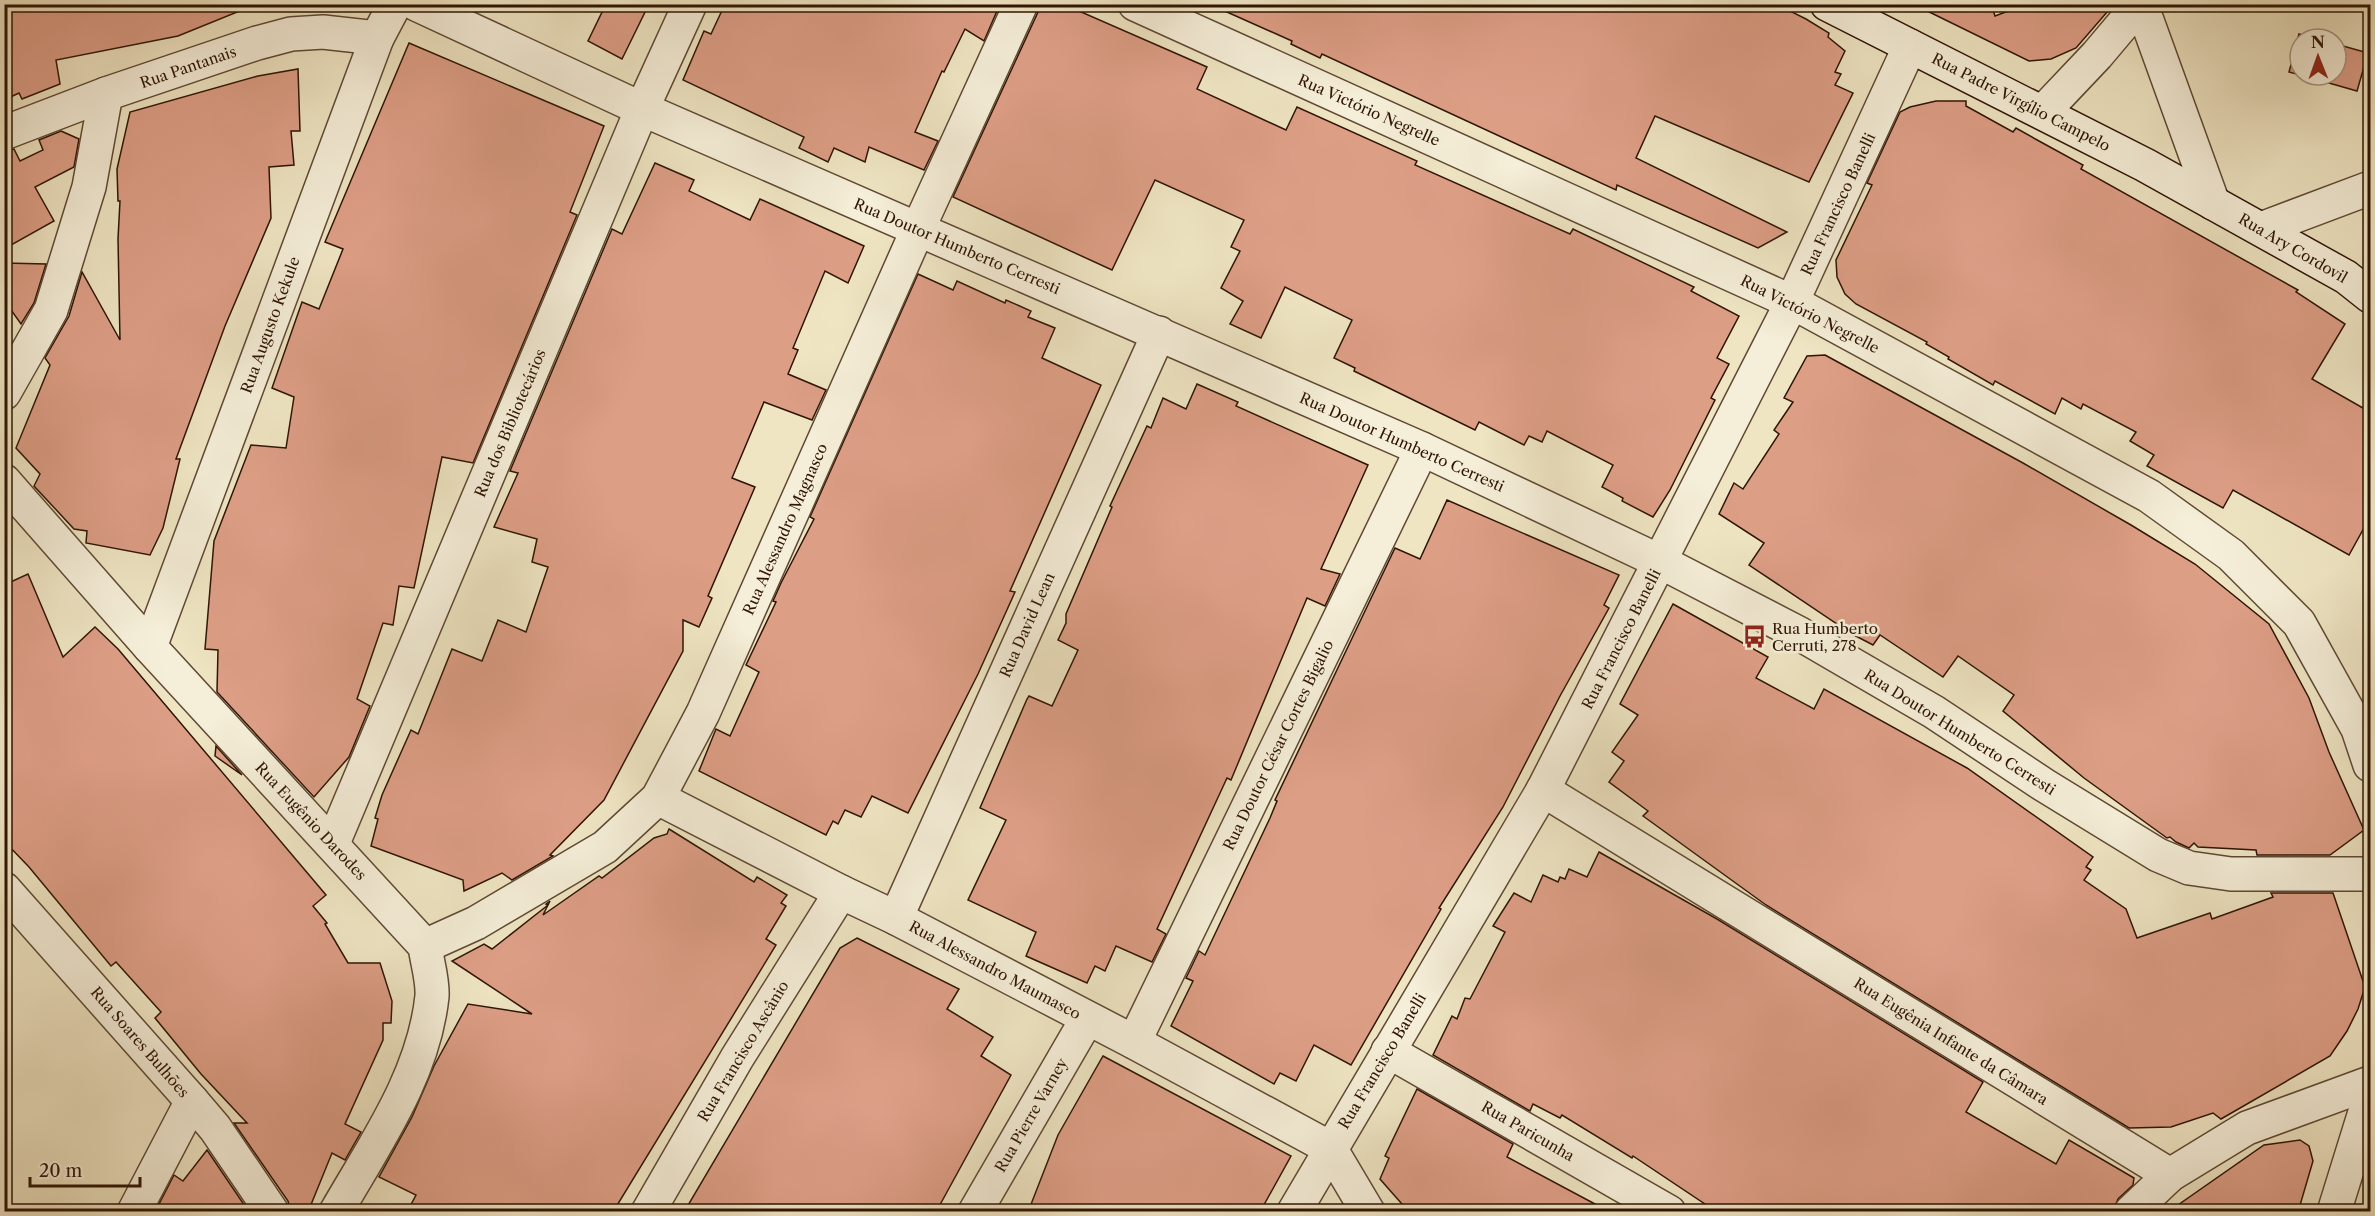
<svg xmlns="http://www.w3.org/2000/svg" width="2375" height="1216" viewBox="0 0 2375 1216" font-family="'Libre Caslon Text',serif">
<rect width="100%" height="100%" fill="#efe5c3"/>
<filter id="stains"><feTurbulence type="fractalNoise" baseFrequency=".00333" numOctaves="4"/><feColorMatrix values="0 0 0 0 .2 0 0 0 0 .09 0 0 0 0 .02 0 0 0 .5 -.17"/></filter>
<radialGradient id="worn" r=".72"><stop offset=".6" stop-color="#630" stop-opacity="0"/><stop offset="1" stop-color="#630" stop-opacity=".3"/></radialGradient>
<g fill="#dd9e86" stroke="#2f1504" stroke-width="1.5">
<polygon points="4,4 252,4 252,6 178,36 56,60 60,84 22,99 19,93 4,100"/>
<polygon points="606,4 649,4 622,59 588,41"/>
<polygon points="725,4 1000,4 984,41 965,29 944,72 942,71 915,132 938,141 924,170 869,147 865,162 834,148 828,162 799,148 804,137 683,80 704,31 711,34"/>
<polygon points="1039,4 1063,4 1207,67 1197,89 1286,130 1297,107 1417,161 1415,165 1570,234 1573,229 1694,287 1691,291 1739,316 1717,358 1729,364 1711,398 1715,400 1670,490 1653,517 1622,501 1623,498 1602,487 1613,465 1547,431 1542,442 1529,436 1524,445 1479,422 1475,430 1354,371 1355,368 1334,358 1352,320 1285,287 1261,338 1230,324 1243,301 1221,288 1240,251 1231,247 1244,220 1155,180 1112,270 953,197 1038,12"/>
<polygon points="1209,4 1776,4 1806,19 1829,33 1828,37 1845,51 1835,72 1841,74 1835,85 1853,93 1809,182 1655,116 1636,158 1787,232 1758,248 1617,185 1616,190 1322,54 1320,58 1291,44 1292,41"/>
<polygon points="1913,4 1991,4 1995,16 2027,4 2114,4 2076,48 2051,59 2029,61"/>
<polygon points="2299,34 2319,39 2300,39 2300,75 2289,72"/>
<polygon points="409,43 604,126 570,212 577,215 473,463 442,457 414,588 399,586 393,625 383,623 357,699 370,706 349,757 314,797 217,692 218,650 205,649 214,541 251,445 286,448 294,397 272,388 302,302 319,309 343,249 325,242"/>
<polygon points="2336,44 2368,53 2357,91 2301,75 2336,75"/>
<polygon points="298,69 300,131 291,131 294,165 269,167 271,218 225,326 176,459 180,459 163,528 150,555 86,543 87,531 74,529 34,486 40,474 16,448 50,365 45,358 69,316 82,272 120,340 118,239 120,201 118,201 117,169 130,112 258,76"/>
<polygon points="1936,101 1966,101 1966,106 2013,132 2016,128 2039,141 2083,165 2081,169 2298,290 2296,292 2345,324 2312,379 2370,412 2370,517 2349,555 2233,490 2223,508 2147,466 2154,455 2130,441 2136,432 2083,404 2081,409 2062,398 2055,414 1995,381 1993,385 1948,359 1949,357 1926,344 1927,342 1856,304 1845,294 1837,277 1836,260 1872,185 1867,183 1900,112 1910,107"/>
<polygon points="61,131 79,139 74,167 35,187 54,221 4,249 4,151 14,149 20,161 43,150 39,140"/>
<polygon points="655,163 694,180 689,191 750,220 760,199 864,246 848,283 825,271 793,348 798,350 788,374 826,390 812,420 764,402 732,478 755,487 708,596 712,598 699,627 683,620 683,651 604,800 550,855 553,856 512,880 502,873 464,891 463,880 371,846 378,819 375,818 382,795 411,730 418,734 452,649 482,661 498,620 526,632 548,567 532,562 537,539 494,527 518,473 510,471 612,229 622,234"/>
<polygon points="4,263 46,264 34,303 21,324 4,300"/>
<polygon points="918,274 953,290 957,281 1005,303 1006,300 1031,311 1028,317 1055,328 1042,358 1101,385 1010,591 1015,592 978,674 908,813 872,796 861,817 845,810 838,824 833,821 826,835 699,771 716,729 730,736 759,672 746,665 776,602 773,601 781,583 814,519 810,517"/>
<polygon points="1825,355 2023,463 2131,525 2195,564 2269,624 2309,698 2329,752 2364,830 2330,855 2257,855 2256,850 2198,847 2194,843 2189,848 2176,842 2170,837 2167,838 2084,778 2003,711 2014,695 1958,656 1943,677 1880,635 1873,645 1852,634 1749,565 1764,543 1719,514 1734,483 1743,489 1779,434 1774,430 1793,402 1784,398 1807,356"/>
<polygon points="1197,384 1238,402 1236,406 1368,465 1321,569 1340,574 1325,606 1307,598 1231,780 1227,778 1157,929 1166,934 1152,962 1116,946 1105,971 1095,966 1087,983 1026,956 1036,932 968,900 1006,820 980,808 1027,699 1029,696 1052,706 1078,650 1058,640 1066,623 1066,614 1112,507 1110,506 1147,426 1151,428 1163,398 1186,409"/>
<polygon points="1447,500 1619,575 1604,605 1609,608 1560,696 1503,807 1439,908 1441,909 1351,1065 1314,1045 1296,1081 1280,1073 1274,1084 1171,1026 1193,981 1186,978 1199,951 1205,955 1270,818 1277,801 1275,800 1395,548 1420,559"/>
<polygon points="28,574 63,657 95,627 118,649 326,895 313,906 327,923 325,924 348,963 380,963 392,1001 391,1023 383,1023 383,1040 345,1124 361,1132 345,1160 332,1153 308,1212 291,1212 288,1201 234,1123 247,1123 201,1074 155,1018 161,1012 116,962 111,966 29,867 4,841 4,585"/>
<polygon points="1673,604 1768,657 1756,678 1814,709 1824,689 1967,768 2093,857 2086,867 2091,870 2084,880 2126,909 2137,938 2210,913 2212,919 2273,897 2271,893 2333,893 2365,987 2358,1009 2347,1031 2330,1056 2221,1119 2213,1113 2171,1127 2129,1128 1766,905 1643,816 1648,811 1609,782 1624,761 1612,752 1638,715 1620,704"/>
<polygon points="216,746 242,775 215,756"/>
<polygon points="669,829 754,882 757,877 787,895 781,903 786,906 766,939 776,945 613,1212 407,1212 416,1195 379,1177 412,1117 434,1066 468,1004 532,1014 452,961 484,944 492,949 548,905 546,904 550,901 543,915 599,876 602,878 654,838 667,834"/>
<polygon points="1599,852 1717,919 1983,1082 1966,1112 2056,1164 2069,1140 2134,1178 2133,1185 2118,1199 2113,1212 1717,1212 1633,1156 1632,1158 1562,1115 1560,1118 1533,1104 1530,1111 1433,1055 1452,1016 1457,1019 1465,998 1470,999 1505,932 1493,926 1514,893 1531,902 1543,875 1558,882 1560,877 1565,879 1569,869 1587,877"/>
<polygon points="857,938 959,989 947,1009 993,1037 981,1056 1011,1075 936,1212 684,1212 840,948"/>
<polygon points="1103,1056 1291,1156 1260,1212 1028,1212 1058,1135"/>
<polygon points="1417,1089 1513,1144 1507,1157 1610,1212 1409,1212 1380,1179 1389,1158 1385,1156"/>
<polygon points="2300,1140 2309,1146 2313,1161 2298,1212 2168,1212 2264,1145"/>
<polygon points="207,1150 249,1212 155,1212 174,1175 183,1181"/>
</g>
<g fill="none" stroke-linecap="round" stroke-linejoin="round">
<defs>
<g id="street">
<polyline points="416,4 642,109 1422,449 1661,562 1800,634 1934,712 2044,785 2158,855 2189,868 2231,874 2370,874"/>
<polyline points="1135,4 1792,302 2149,496 2231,555 2299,623 2358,729 2370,765"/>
<polyline points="2141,4 2213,203"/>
<polyline points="2043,112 2097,55 2140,4"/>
<polyline points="4,133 106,94 257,43 291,34 323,32 377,38"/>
<polyline points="2261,229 2370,188"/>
<polyline points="4,393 51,310 89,187 106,94"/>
<path d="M4,481L150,647L425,946C427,962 433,980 432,996C424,1075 375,1144 336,1212"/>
<polyline points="150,647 377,38 395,4"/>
<polyline points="1543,790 2170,1175"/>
<polyline points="658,798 841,892 896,918 1134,1042 1330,1148 1368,1212"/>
<polyline points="333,843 642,109 690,4"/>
<polyline points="4,889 192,1101 134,1212"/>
<polyline points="896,918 1159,333"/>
<polyline points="425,946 476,923 605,847 658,798 703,713 918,229 1021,4"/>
<polyline points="1134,1042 1422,449"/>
<polyline points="1388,1051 1669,1212"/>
<polyline points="192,1101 215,1128 272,1212"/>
<polyline points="648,1212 737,1058 841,892"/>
<polyline points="975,1212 1087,1019"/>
<polyline points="1294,1212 1543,790 1792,302 1910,46"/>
<polyline points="2131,1212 2170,1175 2247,1128 2370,1083"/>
<polyline points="2334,1212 2370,1096"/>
</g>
<polyline id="secondary" points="1827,4 2145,165 2346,277 2370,296"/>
</defs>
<use href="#street" stroke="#5f4934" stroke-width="36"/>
<use href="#secondary" stroke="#2f1504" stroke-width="36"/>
<use href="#street" stroke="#f5eed8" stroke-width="33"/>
<use href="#secondary" stroke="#f5eed8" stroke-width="33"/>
</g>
<defs>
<symbol id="bus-bare" viewBox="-9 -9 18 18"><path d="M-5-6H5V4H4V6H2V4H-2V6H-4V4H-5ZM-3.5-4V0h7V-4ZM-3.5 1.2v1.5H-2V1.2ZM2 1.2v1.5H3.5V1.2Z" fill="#8f2418" stroke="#f5eed8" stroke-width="2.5" paint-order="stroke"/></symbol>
</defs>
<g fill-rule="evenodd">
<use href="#bus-bare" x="1738" y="620" width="33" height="33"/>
</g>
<g text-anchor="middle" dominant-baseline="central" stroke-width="5" stroke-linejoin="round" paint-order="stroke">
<g font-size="15" fill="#2f1504" stroke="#f5eed8">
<text transform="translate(188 67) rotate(-19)">Rua Pantanais</text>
<text transform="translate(2021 102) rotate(27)">Rua Padre Virgílio Campelo</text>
<text transform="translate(1369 110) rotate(24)">Rua Victório Negrelle</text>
<text transform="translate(1838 204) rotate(-65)">Rua Francisco Banelli</text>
<text transform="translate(957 246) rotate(23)">Rua Doutor Humberto Cerresti</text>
<text transform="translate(2293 248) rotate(30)">Rua Ary Cordovil</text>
<text transform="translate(1810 314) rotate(27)">Rua Victório Negrelle</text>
<text transform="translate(270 325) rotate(-70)">Rua Augusto Kekule</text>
<text transform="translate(510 423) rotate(-67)">Rua dos Bibliotecários</text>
<text transform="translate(1402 442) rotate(24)">Rua Doutor Humberto Cerresti</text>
<text transform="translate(785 529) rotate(-66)">Rua Alessandro Magnasco</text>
<text transform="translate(1027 625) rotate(-66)">Rua David Lean</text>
<text transform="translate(1621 639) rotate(-63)">Rua Francisco Banelli</text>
<text transform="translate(1960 732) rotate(32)">Rua Doutor Humberto Cerresti</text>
<text transform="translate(1278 745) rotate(-64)">Rua Doutor César Cortes Bigalio</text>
<text transform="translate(311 821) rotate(47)">Rua Eugênio Darodes</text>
<text transform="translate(995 970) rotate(28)">Rua Alessandro Maumasco</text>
<text transform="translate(1951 1041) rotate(32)">Rua Eugênia Infante da Câmara</text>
<text transform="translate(140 1042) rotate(49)">Rua Soares Bulhões</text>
<text transform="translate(743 1051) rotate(-59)">Rua Francisco Ascânio</text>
<text transform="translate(1382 1061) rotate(-59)">Rua Francisco Banelli</text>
<text transform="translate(1031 1115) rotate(-60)">Rua Pierre Varney</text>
<text transform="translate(1528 1131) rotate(30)">Rua Paricunha</text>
</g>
<g font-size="15" fill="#2f1504" stroke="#f5eed8" text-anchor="start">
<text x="1772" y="628">Rua Humberto<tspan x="1772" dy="17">Cerruti, 278</tspan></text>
</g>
</g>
<rect width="2375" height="1216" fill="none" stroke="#efe5c3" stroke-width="24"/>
<rect x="6" y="6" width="2363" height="1204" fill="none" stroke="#2f1504" stroke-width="3"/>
<rect x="12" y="12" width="2351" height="1192" fill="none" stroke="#2f1504" stroke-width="1.5"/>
<g transform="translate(2318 57) rotate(359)"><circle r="28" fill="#f5eed8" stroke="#a69783" stroke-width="1.5"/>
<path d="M0-4.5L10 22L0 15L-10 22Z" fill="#8f2418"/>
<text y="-9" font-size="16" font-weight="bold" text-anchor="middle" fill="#2f1504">N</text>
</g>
<path d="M30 1177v9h110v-9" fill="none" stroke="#2f1504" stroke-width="3"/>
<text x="39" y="1177" font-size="18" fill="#2f1504" stroke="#f5eed8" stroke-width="4.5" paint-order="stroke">20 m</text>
<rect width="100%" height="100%" filter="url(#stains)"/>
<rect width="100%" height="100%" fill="url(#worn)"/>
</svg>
